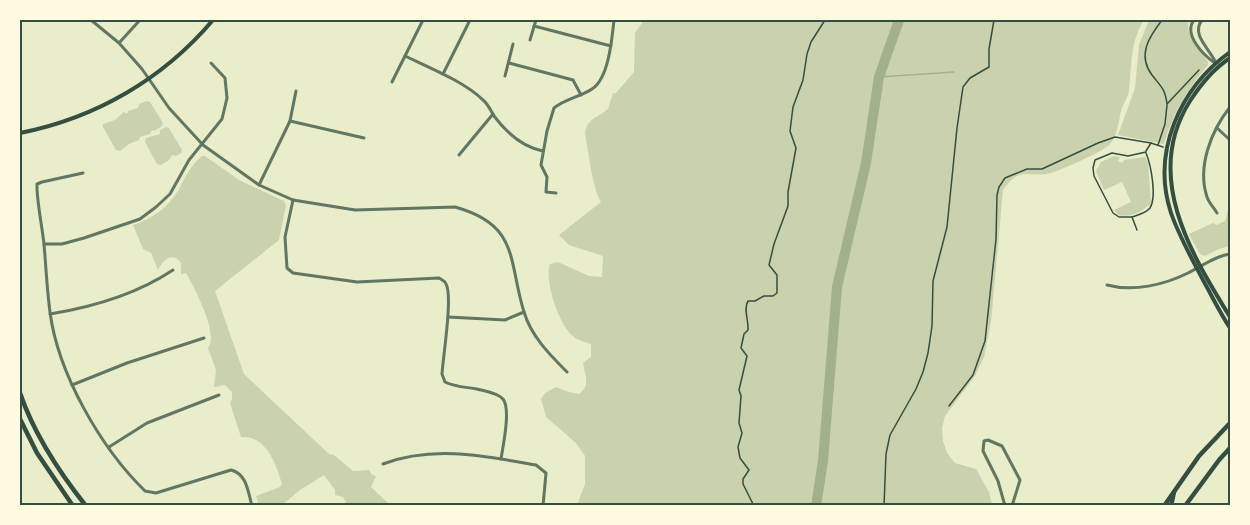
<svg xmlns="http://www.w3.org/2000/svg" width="1250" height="525" viewBox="0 0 1250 525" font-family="'Space Grotesk',sans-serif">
<rect width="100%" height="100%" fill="#e9edc9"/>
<g fill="#cad2ad">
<path d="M644,20H1144C1130,42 1132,65 1129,90C1128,98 1123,104 1121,111C1118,124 1118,135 1109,145C1102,152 1061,170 1051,173C1029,179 1021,164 1003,190L991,322L984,357L975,376L945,416L942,428L943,441L947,453L955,463L976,469L989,492L992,505H577L585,484V456L576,443L546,417L541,399L545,393L556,387L569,392L579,394C591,385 585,376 583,363L591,357V344C585,342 577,340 573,336C559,325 544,281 550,264L558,262L589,276L602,277L603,256L569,245L559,235L601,202C592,187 589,153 585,134C587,118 597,118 608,109L613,93H616L634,72L635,33Z"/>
<path d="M1149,20H1189C1184,35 1200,49 1208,62V65C1187,90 1173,113 1164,144L1118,135L1135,88L1139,45Z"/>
<polygon points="147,101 150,102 163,123 162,126 154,131 152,130 150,134 140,137 139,140 129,144 120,151 116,150 103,127 103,124 115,120 124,112 127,114 128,111 138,108 139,104"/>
<polygon points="166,127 169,128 182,150 181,153 176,156 172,155 169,160 161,165 157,164 145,142 146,138 160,134 160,130"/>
<path d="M202,156H205L239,180L284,201L286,205L279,240L215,291L244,374L329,454L334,455L353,471L369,470L372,475L376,476L371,487L390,505H347L343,497L335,495V490L324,475L300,490L282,505H259L256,496L280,487L282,484C276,464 266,435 241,437L230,403L232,399V392L225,385L214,387L216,370L208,348C219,334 195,289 186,273L181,274V263C172,251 163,260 158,270L151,253L143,249L133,225C152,219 167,208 178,191C185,178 190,166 202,156Z"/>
<path d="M1114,156L1120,157L1118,161L1122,163L1124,160L1145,157L1148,162L1151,203C1142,212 1131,218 1118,215L1114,210L1131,202L1122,182L1104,190L1096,171L1101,162Z"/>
<polygon points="1230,210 1230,246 1219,249 1205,256 1200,254 1189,234 1213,223 1217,225 1225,221 1228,211"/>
</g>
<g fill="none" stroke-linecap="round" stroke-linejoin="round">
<polyline stroke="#a3b18a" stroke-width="1.5" points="879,77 954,72"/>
<polyline stroke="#a3b18a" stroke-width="10" points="816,506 823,461 837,287 866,163 879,77 899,20"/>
<g stroke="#344e41" stroke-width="1.5">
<path d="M1162,20C1149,37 1137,55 1152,75C1161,87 1165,88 1167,104L1199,70"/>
<polyline points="1158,145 1165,124 1167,105"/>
<polyline points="1146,151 1151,143 1163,147"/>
<polyline points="1132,217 1119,217 1113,213 1094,176 1093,168 1095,160 1112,153 1128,156 1146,152"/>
<path d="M1137,230L1132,217C1138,215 1146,213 1150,208C1157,197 1151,165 1146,153"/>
<polyline points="949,406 973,375 985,341 996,239 997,195 999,187 1005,178 1027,169 1042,169 1098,143 1115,137 1151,143"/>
<path d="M754,506L743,484V479L749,470L740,458L738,447L742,433L739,423L741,396L739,390L747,356L741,348L744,334L748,330C749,321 743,309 748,301H755L764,296H773L777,293V275L769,265L774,244L788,206V192L796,148L790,131L793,107L803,80L807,54L811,42L825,20"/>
<polyline points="884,506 886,454 890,435 916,389 923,372 928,353 932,326 933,281 947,227 957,128 963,87 970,78 989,67 989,49 994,20"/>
</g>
<g stroke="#617663" stroke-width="3">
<path d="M91,20L119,43L142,69L169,108L203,145L259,185L293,200L355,210L455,207C520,225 508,261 524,312C531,336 550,355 567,372"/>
<path d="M1194,20C1183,34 1203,55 1215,63"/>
<path d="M1202,20C1191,34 1208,47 1215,61"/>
<polyline points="534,26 611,46"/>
<polyline points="530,40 536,20"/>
<polyline points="119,43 140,20"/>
<path d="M405,56C428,67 465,82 483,100C488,104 491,111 494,116C506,132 523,147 543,151"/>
<polyline points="509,63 573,80 581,95"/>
<polyline points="443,74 470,20"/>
<polyline points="505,76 513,44"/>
<polyline points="392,82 423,20"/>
<polyline points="290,121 364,138"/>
<polyline points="1217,128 1230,140"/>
<polyline points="459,155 493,114"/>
<path d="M83,173L42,182L37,184V189C38,208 42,226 44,244C46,267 47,290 50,312C58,374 101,448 145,491L156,493L231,470C247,474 248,492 252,506"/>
<polyline points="259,185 290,121 296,91"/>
<path d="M556,193L546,192L547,177L541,165L547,131L554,108C565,99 580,97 592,89C609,78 612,38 614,20"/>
<path d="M293,200L285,237L287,268L293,273L357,282L439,278C442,280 445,281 446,284C453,296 443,357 442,374L445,382C455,387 466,387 477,389C485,391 498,393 503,399C511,409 503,446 501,459"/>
<path d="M1217,213C1214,208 1209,203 1207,197C1197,167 1211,131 1230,107"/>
<polyline points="44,244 62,244 84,238 140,219 156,207 170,194 189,160 222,119 227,98 225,78 211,63"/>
<path d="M1107,285C1133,292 1164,285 1188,273C1202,266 1215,256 1230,254"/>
<path d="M50,314C93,307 137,294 173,270"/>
<polyline points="448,317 505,320 524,312"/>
<polyline points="72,385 127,363 204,338"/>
<polyline points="109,447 147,423 219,395"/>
<path d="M383,464C433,445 485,456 536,465L546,473L543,506"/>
<polyline points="1005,506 998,481 983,451 984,441 988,440 1002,446 1020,480 1012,506"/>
</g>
<g stroke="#344e41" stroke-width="4">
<path d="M1230,52C1180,88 1151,152 1171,213C1179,236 1192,259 1203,280C1212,296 1220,313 1230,328"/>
<path d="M1230,58C1213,69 1201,84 1190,101C1143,175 1190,252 1230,317"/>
<path d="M20,133C96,118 163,79 213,20"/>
</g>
<g stroke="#344e41" stroke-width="4.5">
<path d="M20,393C34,434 59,472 86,506"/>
<polyline points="20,419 37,453 73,506"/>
<polyline points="1164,506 1199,456 1230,423"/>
<polyline points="1171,506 1174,492"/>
<polyline points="1185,506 1219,460 1230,448"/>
</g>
</g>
<rect width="1250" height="525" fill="none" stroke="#fefae0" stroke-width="42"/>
<rect x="21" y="21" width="1208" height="483" fill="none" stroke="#344e41" stroke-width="2"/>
</svg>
